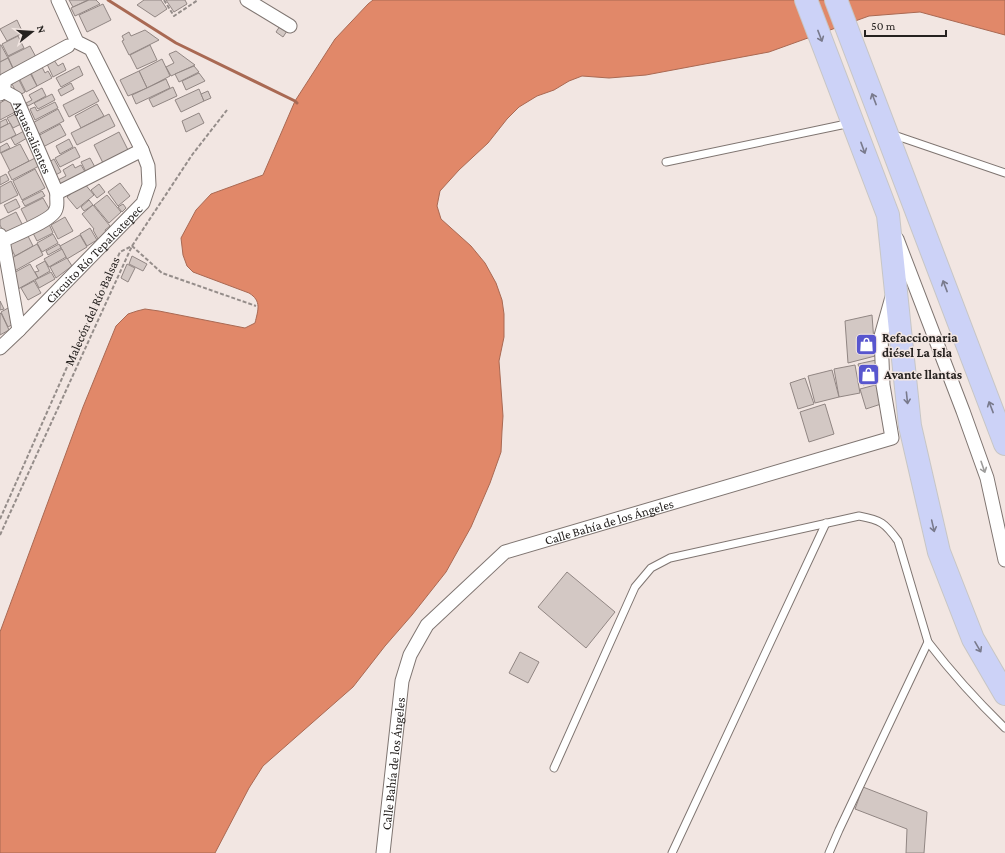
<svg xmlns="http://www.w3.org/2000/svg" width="1005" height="853" viewBox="0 0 1005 853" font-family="'Crimson Pro',serif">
<rect width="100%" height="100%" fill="#f2e6e2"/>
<path fill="#e18869" stroke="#a96953" d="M373,0H1005V35L920,12L869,16L769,52L646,75L609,78L582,76L569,81L554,90L537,96L519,107L507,119L488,143L459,170L440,191L437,206L441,219L471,246L485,263L496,283L502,300L504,314V337L499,361L503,416L502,431L501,452L490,483L471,527L446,572L412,615L385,646L353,687L263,766L249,788L215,853H0V632L83,407L116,326L128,314L137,311L145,309L159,311L245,328L255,323C258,310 262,301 249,293L193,272L187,266L183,255L181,238L196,210L211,194L263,175L295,101L335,39L368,4Z"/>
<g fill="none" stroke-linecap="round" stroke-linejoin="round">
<polyline stroke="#a96953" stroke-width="3" points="108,0 176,43 295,101 297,103"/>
</g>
<g fill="#d3c8c4" stroke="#918683">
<polygon points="69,0 88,0 73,7"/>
<polygon points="89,0 96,0 100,4 75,16 71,8"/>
<polygon points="144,0 161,0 167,9 155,17 137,5"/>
<polygon points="166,0 185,0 187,4 174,12"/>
<polygon points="103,4 111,20 87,32 79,15"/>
<polygon points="17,20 23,33 7,41 0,29"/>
<polygon points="280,26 287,31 283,37 276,32"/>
<polygon points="145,30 159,40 129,55 122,41 124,40 122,36 129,32 131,36"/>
<polygon points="18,36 24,48 8,56 2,44"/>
<polygon points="0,45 1,45 8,58 0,62"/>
<polygon points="150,45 157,60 137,69 130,55"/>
<polygon points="30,46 37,59 14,70 8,57"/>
<polygon points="176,51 195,65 171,76 166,67 174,63 169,54"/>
<polygon points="8,58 14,71 0,78 0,62"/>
<polygon points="162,59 170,76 147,88 139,71"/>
<polygon points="54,60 58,66 63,63 66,70 53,77 47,64"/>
<polygon points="79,66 83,75 61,87 56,78"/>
<polygon points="194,66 199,72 179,82 175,74"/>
<polygon points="42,67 45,73 48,71 52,78 37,86 31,73"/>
<polygon points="139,71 147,88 128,96 120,80"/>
<polygon points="30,73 37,86 26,92 19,78"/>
<polygon points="199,73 205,81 186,90 182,81"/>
<polygon points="18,78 25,92 18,96 11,82"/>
<polygon points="166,79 170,88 136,104 132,95"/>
<polygon points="71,83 74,89 61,96 58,90"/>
<polygon points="173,87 177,96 153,107 149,99"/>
<polygon points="42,88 46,96 28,106 26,103 32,100 29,95"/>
<polygon points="199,89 204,101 181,112 175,100"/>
<polygon points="93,90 99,101 69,117 63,105"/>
<polygon points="208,91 211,98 204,101 201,94"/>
<polygon points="52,94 55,100 38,109 34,103"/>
<polygon points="10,97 17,111 0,120 0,103"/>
<polygon points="55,102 58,108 35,120 30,109 35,107 37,111"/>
<polygon points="97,104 104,116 81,128 75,116"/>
<polygon points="58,109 64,121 35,136 29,125"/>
<polygon points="17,113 23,123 13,128 7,118"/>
<polygon points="199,113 204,123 186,132 182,121"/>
<polygon points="109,114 115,126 77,145 71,133"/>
<polygon points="6,119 8,124 0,128 0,122"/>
<polygon points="10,123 16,135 0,143 0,128"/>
<polygon points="60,124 66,135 41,148 36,137"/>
<polygon points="24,131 27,138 15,145 11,138"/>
<polygon points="119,132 129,152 104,165 94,145"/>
<polygon points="69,139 73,147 60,154 56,146"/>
<polygon points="7,143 10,148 0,153 0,147"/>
<polygon points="20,144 29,161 10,171 1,153"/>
<polygon points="75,147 80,157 60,167 55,158"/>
<polygon points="37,157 41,165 12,180 8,172"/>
<polygon points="90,158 96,169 87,174 81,162"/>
<polygon points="54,159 61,172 52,177 46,164"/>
<polygon points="73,164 75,168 81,165 87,175 58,190 54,182 66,176 63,170"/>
<polygon points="35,169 45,188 22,200 13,181"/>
<polygon points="6,174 9,180 0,185 0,177"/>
<polygon points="11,181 18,195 0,204 0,187"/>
<polygon points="84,183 94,195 77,209 67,197"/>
<polygon points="120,183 130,196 118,206 108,192"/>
<polygon points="99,184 105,192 97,198 91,190"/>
<polygon points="42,191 45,196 25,206 22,201"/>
<polygon points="107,195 121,212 109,223 94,205"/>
<polygon points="43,198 51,212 28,223 21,209"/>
<polygon points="16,199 20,207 8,213 4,205"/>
<polygon points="89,200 93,205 84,211 81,207"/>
<polygon points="123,204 126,208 122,212 118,207"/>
<polygon points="93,205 110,226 105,230 106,232 98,239 93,230 94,229 82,214"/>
<polygon points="16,212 23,226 5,235 0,225 0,220"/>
<polygon points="65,217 73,231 58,239 51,225"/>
<polygon points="49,224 53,233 37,241 33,233"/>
<polygon points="90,228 97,240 87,246 80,234"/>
<polygon points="26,232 33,246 15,256 8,242"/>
<polygon points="53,234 58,243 42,252 37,243"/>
<polygon points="80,235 87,247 67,259 60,246"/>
<polygon points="37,244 43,255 11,273 12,258"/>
<polygon points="59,244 61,248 48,255 46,251"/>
<polygon points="62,249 66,257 49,267 44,259"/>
<polygon points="132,256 147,264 143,271 129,264"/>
<polygon points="67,258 72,266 56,278 50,267"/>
<polygon points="45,261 50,271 38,278 35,272 39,271 36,266"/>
<polygon points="30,264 38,278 18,289 10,275"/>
<polygon points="127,264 135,268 128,282 121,278"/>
<polygon points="51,272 55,279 39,288 35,280"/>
<polygon points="34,281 41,293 28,300 21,288"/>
<polygon points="0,301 4,309 0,310"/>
<polygon points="8,308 15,323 8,327 1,312"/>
<polygon points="1,313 9,330 0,335 0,314"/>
<polygon points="872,315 875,356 848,363 845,321"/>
<polygon points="876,360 880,381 863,385 858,364"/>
<polygon points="855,365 860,393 839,397 834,369"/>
<polygon points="832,370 839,397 815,403 808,376"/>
<polygon points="805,378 814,404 798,409 790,383"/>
<polygon points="879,384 884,403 866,409 860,389"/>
<polygon points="825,404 834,434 809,442 800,412"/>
<polygon points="567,572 615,612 586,648 538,607"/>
<polygon points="520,652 539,662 528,683 509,673"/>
<polygon points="863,787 927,812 924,853 906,853 907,829 855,809"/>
</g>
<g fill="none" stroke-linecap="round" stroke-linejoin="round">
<defs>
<g id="service">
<polyline points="891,134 1005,173"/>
<polyline points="666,162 851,123"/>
<path d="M554,768L635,587L651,568L670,558L859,516C881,520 885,523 898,541L928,642"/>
<polyline points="672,853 826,523"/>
<path d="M829,853L839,830L928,642C951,672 978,702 1005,728"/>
</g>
<g id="minor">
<polyline points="247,0 290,26"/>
<path id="s1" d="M0,89L16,98L57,193"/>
<polyline points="0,94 3,91 5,80 68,46"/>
<polyline points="0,235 3,240 19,330"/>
<polyline points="897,239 963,411 987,478 1005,560"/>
<path d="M0,242C11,236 54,220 56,209C58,205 56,198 57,193L142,150"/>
<path id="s2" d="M0,348L19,330L143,203L149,185L148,166L142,150L91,49L77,42L58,0"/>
<path id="s3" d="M383,853L402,681L410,655L427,625L505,552L892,438L883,385L881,336L892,297"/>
</g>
<g id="trunk">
<polyline points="806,0 888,215 910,426 939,552 973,639 1005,694"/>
<polyline points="836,0 1005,444"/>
</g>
</defs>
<use href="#service" stroke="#7f7571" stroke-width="9"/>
<use href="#minor" stroke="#7f7571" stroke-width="15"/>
<use href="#trunk" stroke="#c7c6c5" stroke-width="24"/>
<g stroke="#958d8a" stroke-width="2" stroke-dasharray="4 2" stroke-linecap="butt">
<polyline points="164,0 174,16 198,0"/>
<polyline points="0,519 67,367 120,252 132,246 162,273 256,306"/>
<polyline points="0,535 132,246 192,155 227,110"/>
</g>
<use href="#service" stroke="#fff" stroke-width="7"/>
<use href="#minor" stroke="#fff" stroke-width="13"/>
<use href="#trunk" stroke="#ccd2f7" stroke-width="22"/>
</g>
<defs><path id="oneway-shaft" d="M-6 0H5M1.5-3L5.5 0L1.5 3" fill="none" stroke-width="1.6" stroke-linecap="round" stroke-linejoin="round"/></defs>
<g stroke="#797a8c">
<use href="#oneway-shaft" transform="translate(820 36) rotate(69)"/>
<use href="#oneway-shaft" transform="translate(874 99) rotate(-111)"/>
<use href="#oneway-shaft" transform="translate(863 148) rotate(70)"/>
<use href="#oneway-shaft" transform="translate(945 286) rotate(-111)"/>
<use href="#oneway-shaft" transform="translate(907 398) rotate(84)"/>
<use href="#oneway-shaft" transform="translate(991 407) rotate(-111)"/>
<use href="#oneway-shaft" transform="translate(933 526) rotate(77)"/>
<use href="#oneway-shaft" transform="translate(978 647) rotate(60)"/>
</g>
<use stroke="#9d9c9b" href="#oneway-shaft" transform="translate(983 467) rotate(71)"/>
<defs>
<symbol id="shop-square" viewBox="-11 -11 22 22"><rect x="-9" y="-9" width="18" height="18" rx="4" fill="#5856ce" stroke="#f2e6e2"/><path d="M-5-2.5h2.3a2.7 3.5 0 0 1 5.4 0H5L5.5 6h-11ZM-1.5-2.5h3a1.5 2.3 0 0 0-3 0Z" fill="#fff"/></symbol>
</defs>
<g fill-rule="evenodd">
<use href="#shop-square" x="854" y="332" width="25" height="25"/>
<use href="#shop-square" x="856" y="362" width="25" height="25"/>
</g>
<g text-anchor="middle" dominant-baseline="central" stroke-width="3" stroke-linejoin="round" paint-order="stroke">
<g font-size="13" fill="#262220" stroke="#f2e6e2">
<text stroke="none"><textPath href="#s1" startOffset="61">Aguascalientes</textPath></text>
<text stroke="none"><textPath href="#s2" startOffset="133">Circuito Río Tepalcatepec</textPath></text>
<text transform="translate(92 311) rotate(-66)">Malecón del Río Balsas</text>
<text stroke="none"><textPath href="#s3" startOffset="450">Calle Bahía de los Ángeles</textPath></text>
<text stroke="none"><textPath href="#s3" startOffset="90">Calle Bahía de los Ángeles</textPath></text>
</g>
<g font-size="13" font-weight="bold" fill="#262220" stroke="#f2e6e2" text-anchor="start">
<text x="882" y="337">Refaccionaria<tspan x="882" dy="15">diésel La Isla</tspan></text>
<text x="884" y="374">Avante llantas</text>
</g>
</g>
<g transform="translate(32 32) rotate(73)" stroke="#f2e6e2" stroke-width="3" paint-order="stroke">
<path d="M0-3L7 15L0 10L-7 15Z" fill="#262220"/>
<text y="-6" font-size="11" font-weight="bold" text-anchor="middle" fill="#262220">N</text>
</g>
<path d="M865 30v6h81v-6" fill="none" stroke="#262220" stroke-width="2"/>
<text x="871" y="30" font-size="12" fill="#262220" stroke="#f2e6e2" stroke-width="3" paint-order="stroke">50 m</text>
</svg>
